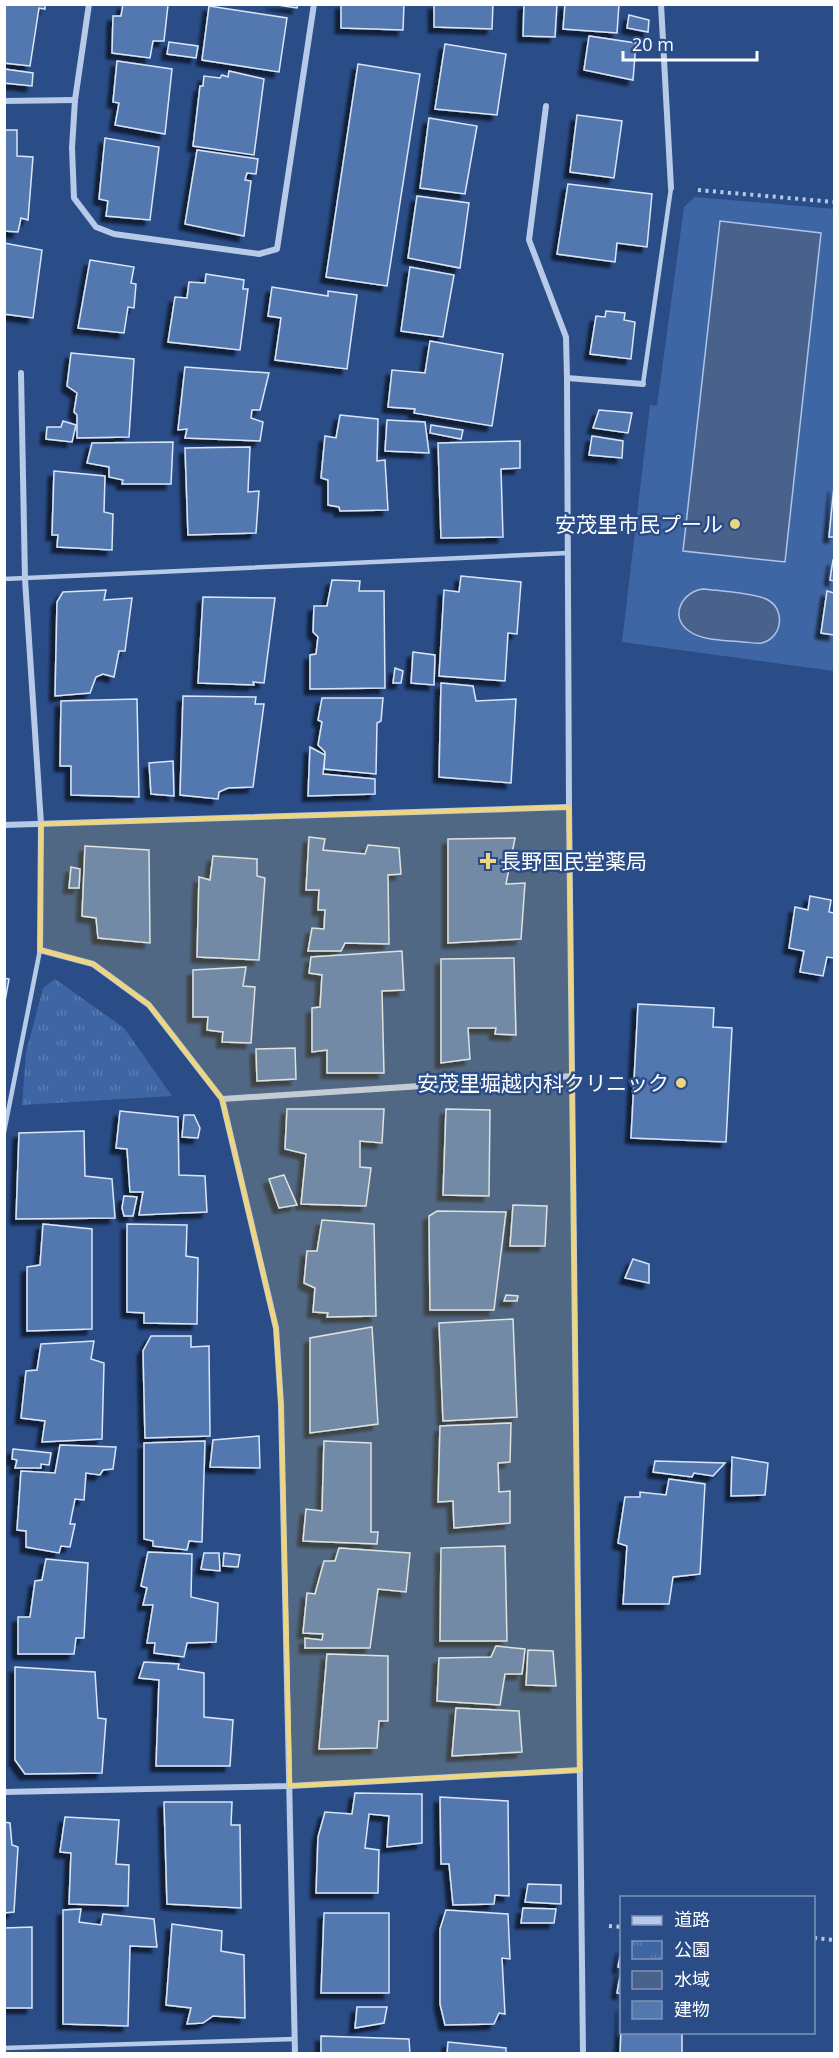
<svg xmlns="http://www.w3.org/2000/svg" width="839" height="2058" viewBox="0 0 839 2058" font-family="'Open Sans','Noto Sans JP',sans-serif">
<defs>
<pattern id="park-tufts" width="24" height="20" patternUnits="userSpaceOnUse" patternTransform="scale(1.5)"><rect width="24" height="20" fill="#3f66a4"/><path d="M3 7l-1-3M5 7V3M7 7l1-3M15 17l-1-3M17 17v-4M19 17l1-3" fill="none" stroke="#5c7db2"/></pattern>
<filter id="shadow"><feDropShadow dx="-5.5" dy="5.5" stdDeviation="1.5" flood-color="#0009"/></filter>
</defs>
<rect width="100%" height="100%" fill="#2a4d88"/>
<polygon fill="#3f66a4" points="695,197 834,209 834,671 622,642 650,405 657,406 684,207"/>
<polygon fill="url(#park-tufts)" points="55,979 124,1028 172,1096 22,1105 26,1053 43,988"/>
<g fill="#49628c" stroke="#acc4e8" stroke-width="1.5">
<polygon points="720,221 821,233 785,562 683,551"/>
<path d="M704,589C720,591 756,593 768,600C786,610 782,638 762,643C756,644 749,642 743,642C727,640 702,641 689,631C668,617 683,590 704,589Z"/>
</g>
<g fill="#5377af" stroke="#dae6f7" stroke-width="1.5" filter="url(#shadow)">
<polygon points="4,4 45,4 45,9 39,8 30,66 4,63"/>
<polygon points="123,4 168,5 164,41 153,41 150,58 112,53 113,16 121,16"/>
<polygon points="271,4 298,4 297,8"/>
<polygon points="341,4 404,4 403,30 341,28"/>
<polygon points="434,4 493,4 492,29 434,27"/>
<polygon points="524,4 557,4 555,37 523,36"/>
<polygon points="565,4 619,4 617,33 563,29"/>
<polygon points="209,6 287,18 279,72 202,60"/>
<polygon points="629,15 649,20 648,32 627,28"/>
<polygon points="589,36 636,43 633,80 584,70"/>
<polygon points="169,42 198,46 196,58 167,54"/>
<polygon points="445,44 506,54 497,115 435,109"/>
<polygon points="117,61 172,69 165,134 115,125 119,103 113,102"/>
<polygon points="358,64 420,74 387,286 326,277"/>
<polygon points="4,69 33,73 32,86 4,83"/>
<polygon points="229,71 264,79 254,155 193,146 200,86 203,86 204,76 220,78 222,75 228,77"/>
<polygon points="577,115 622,121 614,178 570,172"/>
<polygon points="429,118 477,126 465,194 420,188"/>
<polygon points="4,130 17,130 17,156 33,157 28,220 21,218 18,232 4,231"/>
<polygon points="105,138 159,147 150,220 106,216 108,201 99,199"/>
<polygon points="197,150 258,159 256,174 247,173 245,180 251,181 244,236 185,224"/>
<polygon points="568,184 652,194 647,247 617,243 615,262 557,254"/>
<polygon points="417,196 469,203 460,268 408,258"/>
<polygon points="4,243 42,250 33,318 4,314"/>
<polygon points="90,260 134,267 131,283 136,284 134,308 128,307 124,333 78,328"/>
<polygon points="410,267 454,275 443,337 401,331"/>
<polygon points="206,274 244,280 243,289 248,289 240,350 168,342 175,297 187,298 189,282 205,283"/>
<polygon points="272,287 328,296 328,291 357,295 347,369 275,360 281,318 268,316"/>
<polygon points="606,311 625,313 624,320 635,322 631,359 590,354 596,316 605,317"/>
<polygon points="430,341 503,354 492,426 414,413 415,409 388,407 392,370 425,373"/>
<polygon points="71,353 134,359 129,437 77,438 77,415 74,412 77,393 67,386"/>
<polygon points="185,367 269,373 260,410 252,410 251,418 263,422 260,441 185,438 187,429 178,430"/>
<polygon points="599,410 632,413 628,433 593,428"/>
<polygon points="340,415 378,419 377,461 385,460 388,510 340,511 339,507 328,505 328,480 321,478 325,436 336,438"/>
<polygon points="387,420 425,422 429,453 385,451"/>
<polygon points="63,421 76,425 72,442 46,439 47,427 61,427"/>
<polygon points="431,425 463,430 461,439 430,433"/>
<polygon points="592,436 623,441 622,458 589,455"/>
<polygon points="520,441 520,468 501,469 503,537 441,538 438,443"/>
<polygon points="173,442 171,484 122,484 123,480 109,477 109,467 87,463 92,443"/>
<polygon points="250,447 248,492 259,491 256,533 188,535 185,448"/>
<polygon points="54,471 105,476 104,512 113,514 112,550 57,547 58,535 52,535"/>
<polygon points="834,486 834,537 829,537"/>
<polygon points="833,560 834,560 834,581 830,580"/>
<polygon points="461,576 521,582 517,634 508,633 505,681 439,676 444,590 459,592"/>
<polygon points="332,580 360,581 359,591 384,591 385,688 310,689 310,655 316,654 318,637 313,632 314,606 327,606"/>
<polygon points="106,590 104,600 132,598 125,651 119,651 114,677 103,674 96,677 90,693 55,696 57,602 63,592"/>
<polygon points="827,591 834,593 834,635 821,633"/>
<polygon points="203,597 275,598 264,683 253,682 254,685 198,683"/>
<polygon points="413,652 435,655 434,685 411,683"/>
<polygon points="395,668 403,671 401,683 393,683"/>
<polygon points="441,683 473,686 476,701 516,699 511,783 439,777"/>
<polygon points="183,696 256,697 255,704 264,704 253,787 228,788 219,792 218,799 180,795"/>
<polygon points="322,698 383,698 381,721 377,723 376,774 324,769 325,752 318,745 322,722 318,720"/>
<polygon points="137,699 139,797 71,795 71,766 60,766 61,701"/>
<polygon points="310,747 325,755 323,774 375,779 375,794 308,796"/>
<polygon points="173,761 174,796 151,794 149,763"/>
<polygon points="309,837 325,839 323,850 365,854 368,845 399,848 401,874 388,875 389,944 345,943 341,951 308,951 312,928 324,929 325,910 318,910 319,890 306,890"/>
<polygon points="515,838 506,884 525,883 521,939 448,943 448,839"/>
<polygon points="85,846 149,850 150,943 98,938 96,918 82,916"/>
<polygon points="213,856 257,859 257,876 265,878 259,960 197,957 199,877 210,880"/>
<polygon points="71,867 80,869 79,888 69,888"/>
<polygon points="810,896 831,900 829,912 834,913 834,958 827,957 823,976 800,972 804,951 789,948 795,907 808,910"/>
<polygon points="402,951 404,990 382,991 384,1073 327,1073 327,1050 312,1052 312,1008 320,1007 322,975 309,973 311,957"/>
<polygon points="514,958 516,1035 495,1034 496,1028 468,1028 470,1059 441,1063 441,959"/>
<polygon points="246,967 243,986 255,987 251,1043 222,1042 223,1032 207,1030 208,1017 193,1017 193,970"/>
<polygon points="4,978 9,979 5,1001 4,1001"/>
<polygon points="638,1004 714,1008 713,1027 732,1028 726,1142 631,1138"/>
<polygon points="295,1048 296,1079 257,1081 256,1049"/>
<polygon points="287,1109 384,1109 382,1143 360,1141 360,1167 371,1168 366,1206 301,1204 306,1154 285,1149"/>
<polygon points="446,1109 490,1110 489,1196 443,1195"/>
<polygon points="120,1111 178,1117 179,1175 205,1176 207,1212 139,1215 143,1192 130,1192 127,1149 116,1148"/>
<polygon points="184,1115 194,1115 200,1128 198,1138 182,1137"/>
<polygon points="84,1131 85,1176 112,1179 115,1218 16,1219 19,1133"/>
<polygon points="284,1175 297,1205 279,1208 269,1179"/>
<polygon points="124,1196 137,1197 133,1216 124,1216 122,1208"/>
<polygon points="513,1205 547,1206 545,1246 510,1246"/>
<polygon points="437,1211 506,1212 494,1310 430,1310 429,1216"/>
<polygon points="322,1220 374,1224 376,1316 327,1317 328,1313 313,1312 315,1288 304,1283 307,1251 317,1251"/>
<polygon points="43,1224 92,1229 92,1329 27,1331 27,1267 40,1265"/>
<polygon points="127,1224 187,1225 186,1256 198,1258 197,1324 144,1323 144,1313 127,1312"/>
<polygon points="633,1259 649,1264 649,1283 625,1278"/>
<polygon points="506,1295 518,1296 517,1301 504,1301"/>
<polygon points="513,1319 517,1417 443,1421 439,1323"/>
<polygon points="372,1327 378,1424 310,1433 310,1338"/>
<polygon points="151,1336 191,1336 191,1347 209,1346 210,1436 145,1438 143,1351"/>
<polygon points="94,1341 91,1359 104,1363 102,1439 42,1442 45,1421 21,1418 26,1371 37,1370 41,1344"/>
<polygon points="511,1423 510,1462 498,1463 499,1492 510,1491 510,1523 454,1528 453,1501 438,1502 440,1426"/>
<polygon points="259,1436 260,1468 210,1467 213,1440"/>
<polygon points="205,1441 202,1542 189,1541 187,1550 153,1546 153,1541 144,1539 144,1443"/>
<polygon points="324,1441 371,1443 371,1532 378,1532 377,1544 303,1541 306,1509 322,1511"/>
<polygon points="60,1445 116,1447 113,1469 103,1470 100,1475 86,1473 84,1500 75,1499 70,1524 75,1524 70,1547 61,1546 59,1553 26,1547 26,1531 17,1530 21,1471 55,1473"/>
<polygon points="13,1449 51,1453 49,1465 41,1464 41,1468 15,1468 17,1460 12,1459"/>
<polygon points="732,1457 768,1463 765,1495 731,1496"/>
<polygon points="655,1461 725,1463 713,1476 694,1473 692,1477 653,1472"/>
<polygon points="669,1479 705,1484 700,1574 673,1577 669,1604 623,1604 627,1546 618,1543 625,1497 640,1497 640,1492 666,1495"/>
<polygon points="505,1546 507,1641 440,1641 441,1548"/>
<polygon points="339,1548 410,1553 406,1592 378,1589 370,1648 305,1648 305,1638 322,1640 323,1634 303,1633 307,1593 315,1594 324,1561 335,1561"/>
<polygon points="148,1552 192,1554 191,1597 218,1603 216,1642 187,1643 184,1657 154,1653 155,1643 147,1643 153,1605 143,1605 147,1588 141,1586"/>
<polygon points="204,1553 219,1553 220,1571 201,1569"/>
<polygon points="224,1553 240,1555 238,1567 223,1566"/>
<polygon points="46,1559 88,1563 84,1638 76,1638 74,1654 18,1654 18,1617 30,1617 35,1581 42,1580"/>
<polygon points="496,1646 525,1649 522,1674 505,1674 500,1705 437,1701 439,1658 491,1657"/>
<polygon points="528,1650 553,1651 556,1686 526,1685"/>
<polygon points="327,1654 388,1656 388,1721 379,1721 377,1748 319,1749"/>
<polygon points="144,1662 179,1664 178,1669 204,1673 204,1717 233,1720 230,1766 156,1766 159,1680 139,1678"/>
<polygon points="15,1667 95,1672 98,1718 106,1719 102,1773 25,1774 15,1760"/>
<polygon points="456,1708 519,1711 522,1752 452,1756"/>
<polygon points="355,1793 422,1794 422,1843 387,1847 389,1816 369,1814 365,1848 379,1850 378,1893 316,1893 318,1837 325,1812 352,1814"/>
<polygon points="440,1797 508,1801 509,1896 495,1895 494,1904 453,1905 449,1864 441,1864"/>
<polygon points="164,1802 232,1802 231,1825 240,1825 241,1908 167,1904"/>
<polygon points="65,1817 119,1820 116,1864 129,1865 128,1906 69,1904 71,1853 60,1852"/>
<polygon points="4,1822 10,1823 12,1845 18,1847 14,1912 4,1913"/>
<polygon points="528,1884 561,1885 561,1904 525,1902"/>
<polygon points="523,1908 556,1909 554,1923 521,1923"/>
<polygon points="81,1909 79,1922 101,1925 103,1914 154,1919 157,1947 130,1946 128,2026 63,2024 63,1910"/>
<polygon points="446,1910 508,1914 510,1959 502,1958 505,2014 499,2013 494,2024 445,2025 440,2004 440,1929"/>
<polygon points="324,1913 389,1913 389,1993 321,1993"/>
<polygon points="172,1924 222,1931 221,1951 244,1955 245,2018 213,2016 203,2023 187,2024 191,2008 166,2005"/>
<polygon points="32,1927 32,2008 4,2008 4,1928"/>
<polygon points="622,1947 622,1968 618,1967"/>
<polygon points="621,1971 622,1971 622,1994 617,1993"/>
<polygon points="622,2005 622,2032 682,2032 682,2054 620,2054"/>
<polygon points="357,2007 387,2007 384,2023 355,2028"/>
<polygon points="321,2036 409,2039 410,2054 321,2054"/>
<polygon points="448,2042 506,2048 506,2054 447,2054"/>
</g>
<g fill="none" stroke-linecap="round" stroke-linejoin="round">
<g stroke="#b7cae8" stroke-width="4" stroke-dasharray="3 4.5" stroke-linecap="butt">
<polyline points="698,190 834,202"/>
<polyline points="609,1926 622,1927"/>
<polyline points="814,1938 834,1940"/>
</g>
<g stroke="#b7cae8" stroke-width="4.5">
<polyline points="643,384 671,188"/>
<polyline points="4,579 568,553"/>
<polyline points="4,1132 40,950"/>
<polyline points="4,2048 295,2039"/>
</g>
<g stroke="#b7cae8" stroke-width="6">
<polyline points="89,4 75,100 72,148 74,198 96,227 114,234 259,254 277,249 314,4"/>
<polyline points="661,4 671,188"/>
<polyline points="4,101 75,100"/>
<polyline points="546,106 529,240 566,337 567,378 569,807 583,2054"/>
<polyline points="21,373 25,579 41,824 40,950 93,964 149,1005 222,1099 276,1328 281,1405 295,2054"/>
<polyline points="567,378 643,384"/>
<polyline points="4,825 569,807"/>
<polyline points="222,1099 573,1076"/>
<polyline points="4,1792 290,1786 580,1770"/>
</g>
</g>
<path fill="#eed57f" fill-opacity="0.2" stroke="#eed57f" stroke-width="4.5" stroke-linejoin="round" d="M569,807L580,1770L290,1786L281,1405L276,1328L222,1099L149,1005L93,964L40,950L41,824Z"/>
<g fill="#eed57f" stroke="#2a4d88" stroke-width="2">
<circle cx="735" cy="524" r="6"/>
<path d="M485 852h6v6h6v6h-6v6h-6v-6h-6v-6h6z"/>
<circle cx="681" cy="1083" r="6"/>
</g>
<g text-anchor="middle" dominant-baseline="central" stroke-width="5" stroke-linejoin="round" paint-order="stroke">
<g font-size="21" fill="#fff" stroke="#2a4d88" text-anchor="end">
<text x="723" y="524">安茂里市民プール</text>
<text x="500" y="861" text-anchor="start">長野国民堂薬局</text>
<text x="669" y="1083">安茂里堀越内科クリニック</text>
</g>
</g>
<rect width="839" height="2058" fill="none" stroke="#ffffff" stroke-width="12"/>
<rect x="620" y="1896" width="195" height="138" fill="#2a4d88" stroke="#7f94b8" stroke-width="1.5"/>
<rect x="632" y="1916" width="30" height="9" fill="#b7cae8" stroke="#7f94b8" stroke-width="1.5"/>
<text x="674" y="1926" font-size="18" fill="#ffffff">道路</text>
<rect x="632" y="1941" width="30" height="18" fill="url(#park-tufts)" stroke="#7f94b8" stroke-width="1.5"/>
<text x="674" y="1956" font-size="18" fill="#ffffff">公園</text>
<rect x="632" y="1971" width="30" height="18" fill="#49628c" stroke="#7f94b8" stroke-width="1.5"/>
<text x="674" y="1986" font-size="18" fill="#ffffff">水域</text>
<rect x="632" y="2001" width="30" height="18" fill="#5377af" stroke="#7f94b8" stroke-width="1.5"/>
<text x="674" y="2016" font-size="18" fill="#ffffff">建物</text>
<path d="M623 51v9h134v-9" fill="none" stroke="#ffffff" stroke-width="3"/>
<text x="632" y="51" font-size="18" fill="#ffffff" stroke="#2a4d88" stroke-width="4.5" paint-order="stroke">20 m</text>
</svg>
